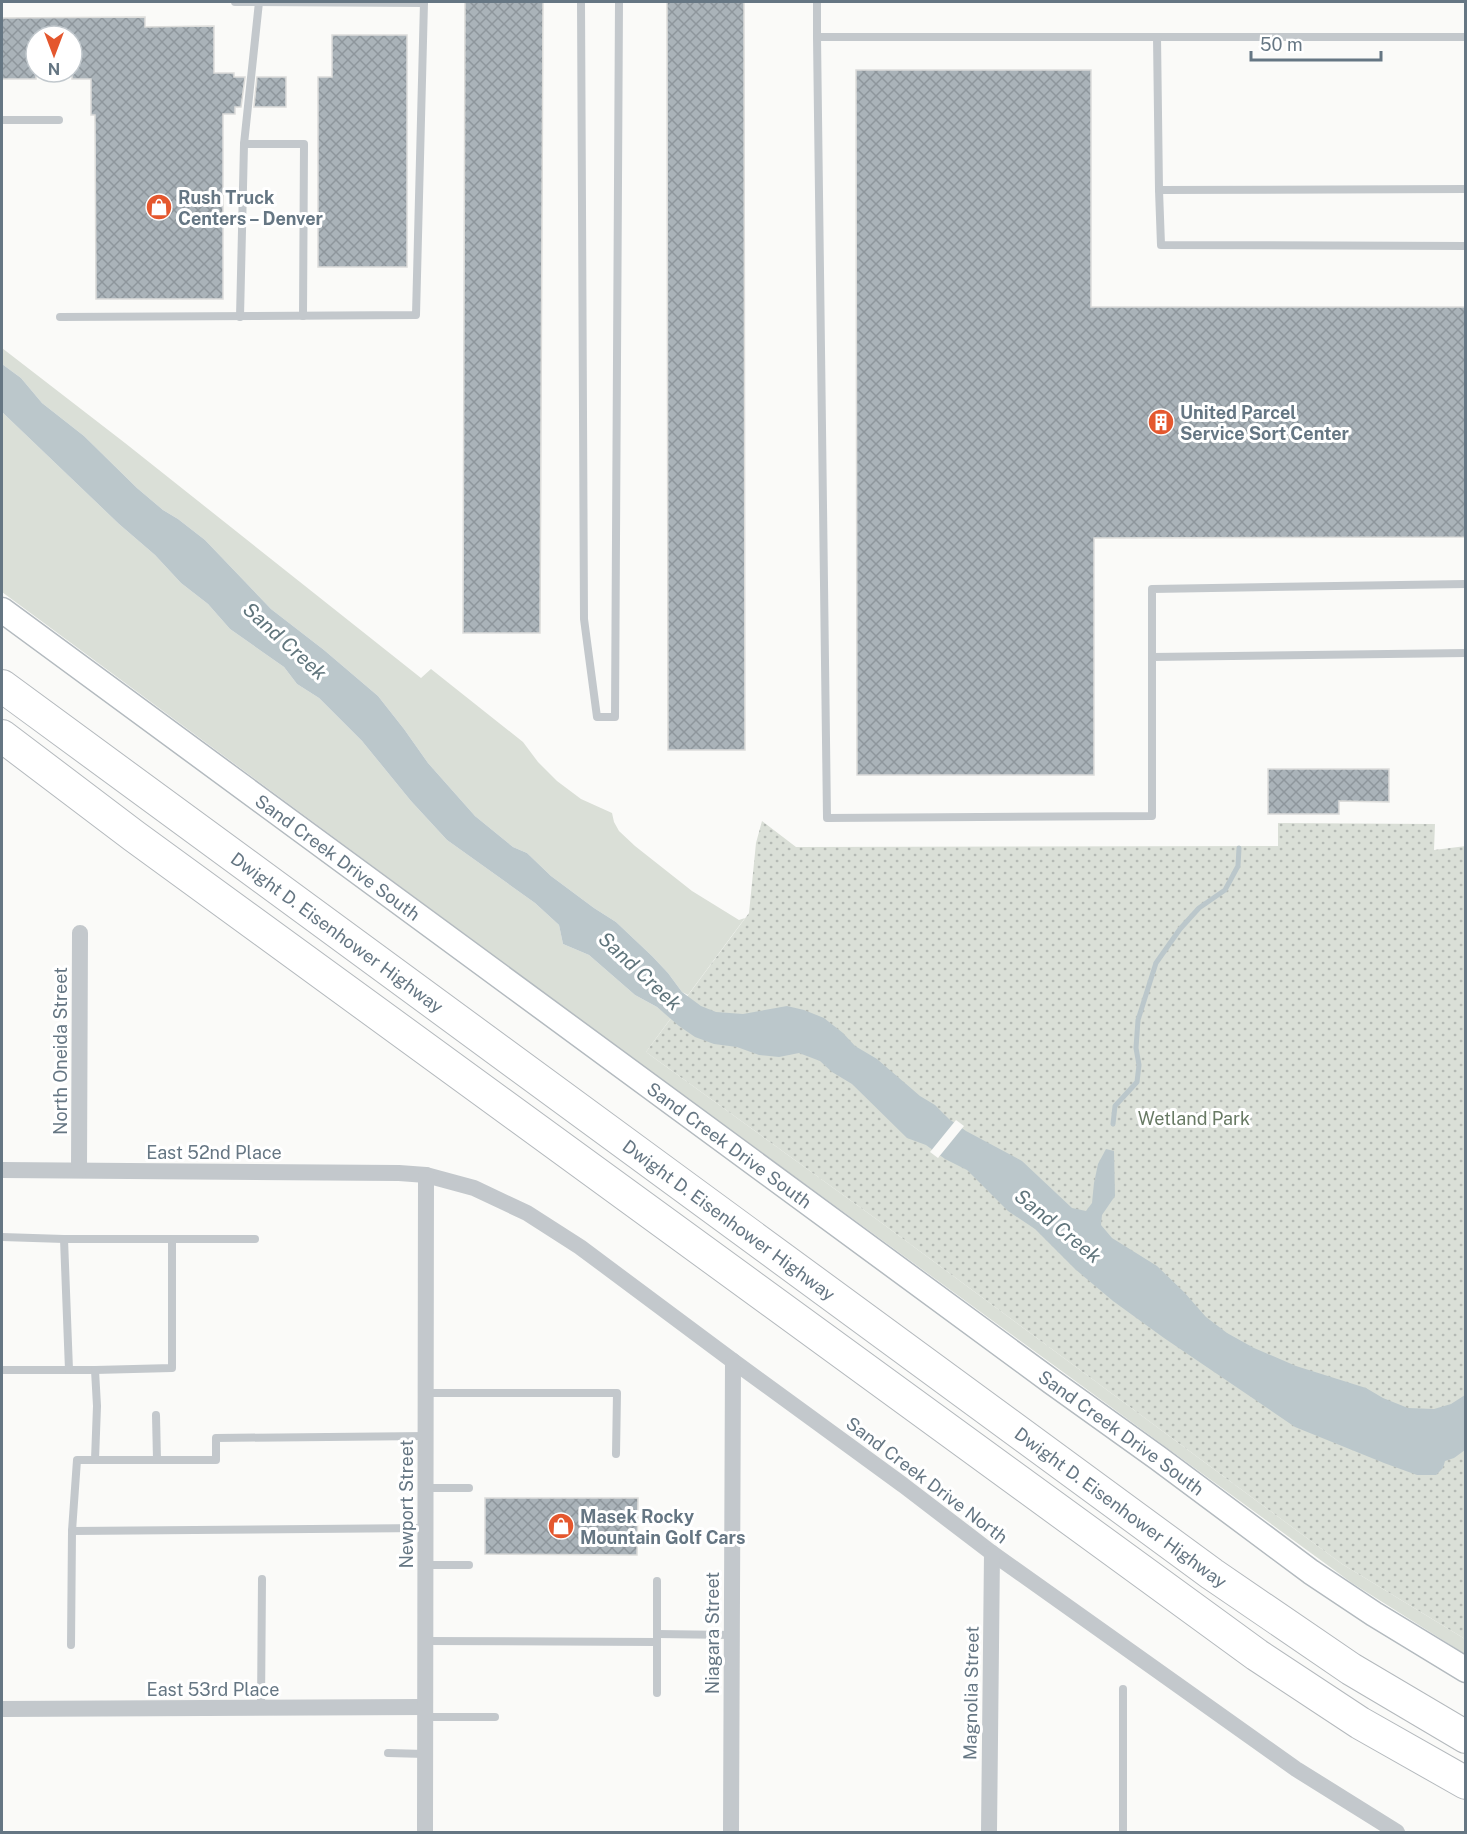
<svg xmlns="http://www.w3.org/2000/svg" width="1467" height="1834" viewBox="0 0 1467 1834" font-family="'Public Sans',sans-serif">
<defs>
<pattern id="park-dots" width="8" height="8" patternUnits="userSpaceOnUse" patternTransform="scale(1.5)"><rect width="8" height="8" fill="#dadfd7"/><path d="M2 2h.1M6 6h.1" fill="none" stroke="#b4b9b4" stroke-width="1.8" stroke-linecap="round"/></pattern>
<pattern id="building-cross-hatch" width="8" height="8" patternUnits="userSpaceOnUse" patternTransform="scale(1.5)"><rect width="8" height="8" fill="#aab3b9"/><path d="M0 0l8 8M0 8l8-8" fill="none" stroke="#8e969c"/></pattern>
</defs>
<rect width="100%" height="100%" fill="#fafaf8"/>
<g fill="#dadfd7">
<polygon points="2,348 125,443 421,678 431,669 523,742 538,762 557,781 581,799 612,813 614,822 619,831 635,846 692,891 739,920 745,918 688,995 682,992 668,973 652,956 616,922 594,908 551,876 527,853 513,847 475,816 428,763 404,729 378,696 324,650 271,609 205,540 178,519 163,510 137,488 84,436 42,403 21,378 2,364"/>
<polygon points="2,412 119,524 155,555 181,583 208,604 230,629 284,667 297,684 319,698 362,741 411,801 447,840 535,903 559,925 563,944 589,955 635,995 657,1007 671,1018 646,1052 879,1221 1342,1564 1465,1639 1465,1654 1352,1583 638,1062 2,592"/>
</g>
<polygon fill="url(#park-dots)" points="762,821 796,847 1278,846 1278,823 1435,824 1434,850 1466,846 1465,1639 1342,1564 879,1221 646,1052 749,913 756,843"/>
<polygon fill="#bbc7cb" points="2,364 21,378 42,403 84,436 137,488 163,510 178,519 205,540 271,609 324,650 378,696 404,729 428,763 475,816 513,847 527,853 551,876 594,908 616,922 652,956 668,973 682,992 701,1006 716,1012 743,1014 787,1006 804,1010 824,1018 843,1033 855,1046 877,1059 920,1096 935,1105 949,1119 966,1131 1022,1161 1072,1208 1086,1211 1092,1203 1094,1183 1098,1164 1106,1149 1114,1151 1115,1196 1102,1215 1101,1225 1112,1238 1157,1266 1184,1292 1206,1317 1227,1333 1254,1348 1296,1366 1366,1388 1383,1398 1408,1408 1434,1409 1451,1404 1465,1395 1465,1450 1454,1458 1445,1461 1443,1468 1436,1475 1417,1475 1384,1463 1295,1427 1164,1338 1113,1301 1075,1269 1035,1229 1008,1211 967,1170 945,1159 926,1145 907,1138 852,1084 832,1072 820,1061 799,1053 779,1057 759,1055 737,1047 714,1044 695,1037 679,1026 657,1007 635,995 589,955 563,944 559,925 535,903 447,840 411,801 362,741 319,698 297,684 284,667 230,629 208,604 181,583 155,555 119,524 2,412"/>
<polygon fill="#fafaf8" points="956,1120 964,1126 938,1158 930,1152"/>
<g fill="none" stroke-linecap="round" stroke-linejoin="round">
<polyline stroke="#bbc7cb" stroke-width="5" points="1113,1124 1115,1106 1137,1082 1139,1065 1136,1048 1138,1020 1156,963 1180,929 1199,908 1225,890 1238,866 1239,848"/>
</g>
<g fill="url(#building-cross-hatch)" stroke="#dcdcda" stroke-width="1.5">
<polygon points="465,2 543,2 540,633 463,633"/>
<polygon points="667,2 744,2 745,750 668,750"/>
<polygon points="145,17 145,27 214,26 214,73 234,73 234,77 245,77 241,107 235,107 235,114 223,114 223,299 96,299 95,115 91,115 91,79 72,79 72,36 36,36 36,79 2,79 2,18"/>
<polygon points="332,35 407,35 407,267 318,267 318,77 332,77"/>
<polygon points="856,70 1091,70 1091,307 1466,307 1466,537 1094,538 1094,775 857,775"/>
<polygon points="257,77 286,77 286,107 254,107"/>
<polygon points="1268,769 1389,769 1389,802 1339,801 1339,814 1268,814"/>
<polygon points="485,1498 638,1498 637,1555 485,1554"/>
</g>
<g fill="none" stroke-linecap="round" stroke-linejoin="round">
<defs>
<g id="secondary">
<path id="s1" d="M2,610L1052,1382L1158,1458L1311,1572L1374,1614L1466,1670"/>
</g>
<g id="highway">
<path id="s2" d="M2,686L1212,1574L1351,1669L1466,1737"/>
<polyline points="2,736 134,836 1257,1655 1360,1723 1466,1783"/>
</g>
</defs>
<use href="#secondary" stroke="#b3babf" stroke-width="27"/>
<use href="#highway" stroke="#b4b9bd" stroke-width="34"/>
<g stroke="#c3c8cc" stroke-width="8">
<polyline points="235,2 424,3"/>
<polyline points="581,2 584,619 597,717 615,717 619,2"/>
<polyline points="817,2 817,37"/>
<polyline points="1157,37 1466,37"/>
<polyline points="2,120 59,120"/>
<polyline points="244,144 259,2"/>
<polyline points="1466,189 1159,190 1157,37 817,37 827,818 1152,816 1152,657 1466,653"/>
<polyline points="1159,190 1161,245 1466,246"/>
<polyline points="60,317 416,315 424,2"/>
<polyline points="240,317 244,144 304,144 303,316"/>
<polyline points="1152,657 1152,589 1466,584"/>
<polyline points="2,1237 64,1239 172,1239 172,1368 95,1370 2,1370"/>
<polyline points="64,1239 69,1370"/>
<polyline points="172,1239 255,1239"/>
<polyline points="426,1393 617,1393 616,1454"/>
<polyline points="156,1415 157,1460"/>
<polyline points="95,1460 97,1406 95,1370"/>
<polyline points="425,1488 469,1488"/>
<polyline points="72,1531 77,1460 216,1460 216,1438 426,1436"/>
<polyline points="425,1565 469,1565"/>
<polyline points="657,1634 732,1635"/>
<polyline points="425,1641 657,1642"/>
<polyline points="71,1645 72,1531 425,1528"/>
<polyline points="1123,1689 1123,1832"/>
<polyline points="657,1693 657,1581"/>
<polyline points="261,1708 262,1579"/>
<polyline points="425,1717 495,1717"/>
<polyline points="388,1753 425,1754"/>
</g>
<g stroke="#c3c8cc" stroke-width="16">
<polyline points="2,1170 399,1173 426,1175 474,1188 527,1213 580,1247 733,1361 903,1485 992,1553 1296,1769 1397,1832"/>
<polyline points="79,1170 80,933"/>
<polyline points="2,1709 425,1707"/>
<polyline points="425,1832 426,1175"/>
<polyline points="731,1832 733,1361"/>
<polyline points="989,1832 992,1553"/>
</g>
<use href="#secondary" stroke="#fff" stroke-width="24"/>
<use href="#highway" stroke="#fff" stroke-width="32"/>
</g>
<defs>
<symbol id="shop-disc" viewBox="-11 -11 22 22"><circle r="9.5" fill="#e4572e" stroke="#fff"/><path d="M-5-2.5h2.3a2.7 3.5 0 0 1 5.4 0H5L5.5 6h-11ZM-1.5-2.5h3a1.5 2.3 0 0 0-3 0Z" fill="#fff"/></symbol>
<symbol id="building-disc" viewBox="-11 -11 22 22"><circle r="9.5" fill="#e4572e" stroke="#fff"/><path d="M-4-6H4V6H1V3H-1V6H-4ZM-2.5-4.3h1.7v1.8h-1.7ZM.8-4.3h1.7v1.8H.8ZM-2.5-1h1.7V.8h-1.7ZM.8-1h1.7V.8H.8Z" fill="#fff"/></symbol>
</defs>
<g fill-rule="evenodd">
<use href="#shop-disc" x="144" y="192" width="30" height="30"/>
<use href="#building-disc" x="1146" y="407" width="30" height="30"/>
<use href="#shop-disc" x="546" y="1511" width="30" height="30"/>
</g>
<g text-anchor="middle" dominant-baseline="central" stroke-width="6" stroke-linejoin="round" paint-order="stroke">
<g font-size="18" font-weight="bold" fill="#657683" stroke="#fff" text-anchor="start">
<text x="178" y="197">Rush Truck<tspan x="178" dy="21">Centers – Denver</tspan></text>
<text x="1180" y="412">United Parcel<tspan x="1180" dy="21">Service Sort Center</tspan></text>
<text x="580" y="1516">Masek Rocky<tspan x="580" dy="21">Mountain Golf Cars</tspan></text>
</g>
<g font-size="18" fill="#657683" stroke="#fff">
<text stroke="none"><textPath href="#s1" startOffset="417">Sand Creek Drive South</textPath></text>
<text stroke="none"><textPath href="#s2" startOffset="416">Dwight D. Eisenhower Highway</textPath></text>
<text transform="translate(60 1051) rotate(-90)">North Oneida Street</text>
<text stroke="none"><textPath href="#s1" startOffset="903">Sand Creek Drive South</textPath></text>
<text x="214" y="1152">East 52nd Place</text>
<text stroke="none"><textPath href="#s2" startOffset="902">Dwight D. Eisenhower Highway</textPath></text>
<text stroke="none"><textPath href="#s1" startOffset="1389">Sand Creek Drive South</textPath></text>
<text transform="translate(927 1480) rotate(37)">Sand Creek Drive North</text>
<text transform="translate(406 1504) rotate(-90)">Newport Street</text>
<text stroke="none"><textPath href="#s2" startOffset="1388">Dwight D. Eisenhower Highway</textPath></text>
<text transform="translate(712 1633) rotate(-90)">Niagara Street</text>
<text x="213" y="1689">East 53rd Place</text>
<text transform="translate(971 1693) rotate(-89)">Magnolia Street</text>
</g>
<g font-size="18" fill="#687a64" stroke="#fff">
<text x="1194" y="1118">Wetland Park</text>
</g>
<g font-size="20" font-style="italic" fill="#60757c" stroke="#fff">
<text transform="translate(285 641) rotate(42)">Sand Creek</text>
<text transform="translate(640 971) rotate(43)">Sand Creek</text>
<text transform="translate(1058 1226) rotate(39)">Sand Creek</text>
</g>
</g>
<rect width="1467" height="1834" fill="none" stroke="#657683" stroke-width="6"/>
<g transform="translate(54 54) rotate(180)"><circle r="28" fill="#ffffff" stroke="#c1c8cd" stroke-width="1.5"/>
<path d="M0-4.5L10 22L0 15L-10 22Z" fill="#e4572e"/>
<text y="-9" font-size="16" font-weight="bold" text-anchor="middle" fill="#657683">N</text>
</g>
<path d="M1251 51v9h130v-9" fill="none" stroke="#657683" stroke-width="3"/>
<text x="1260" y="51" font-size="18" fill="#657683" stroke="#ffffff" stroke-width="4.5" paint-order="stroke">50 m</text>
</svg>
